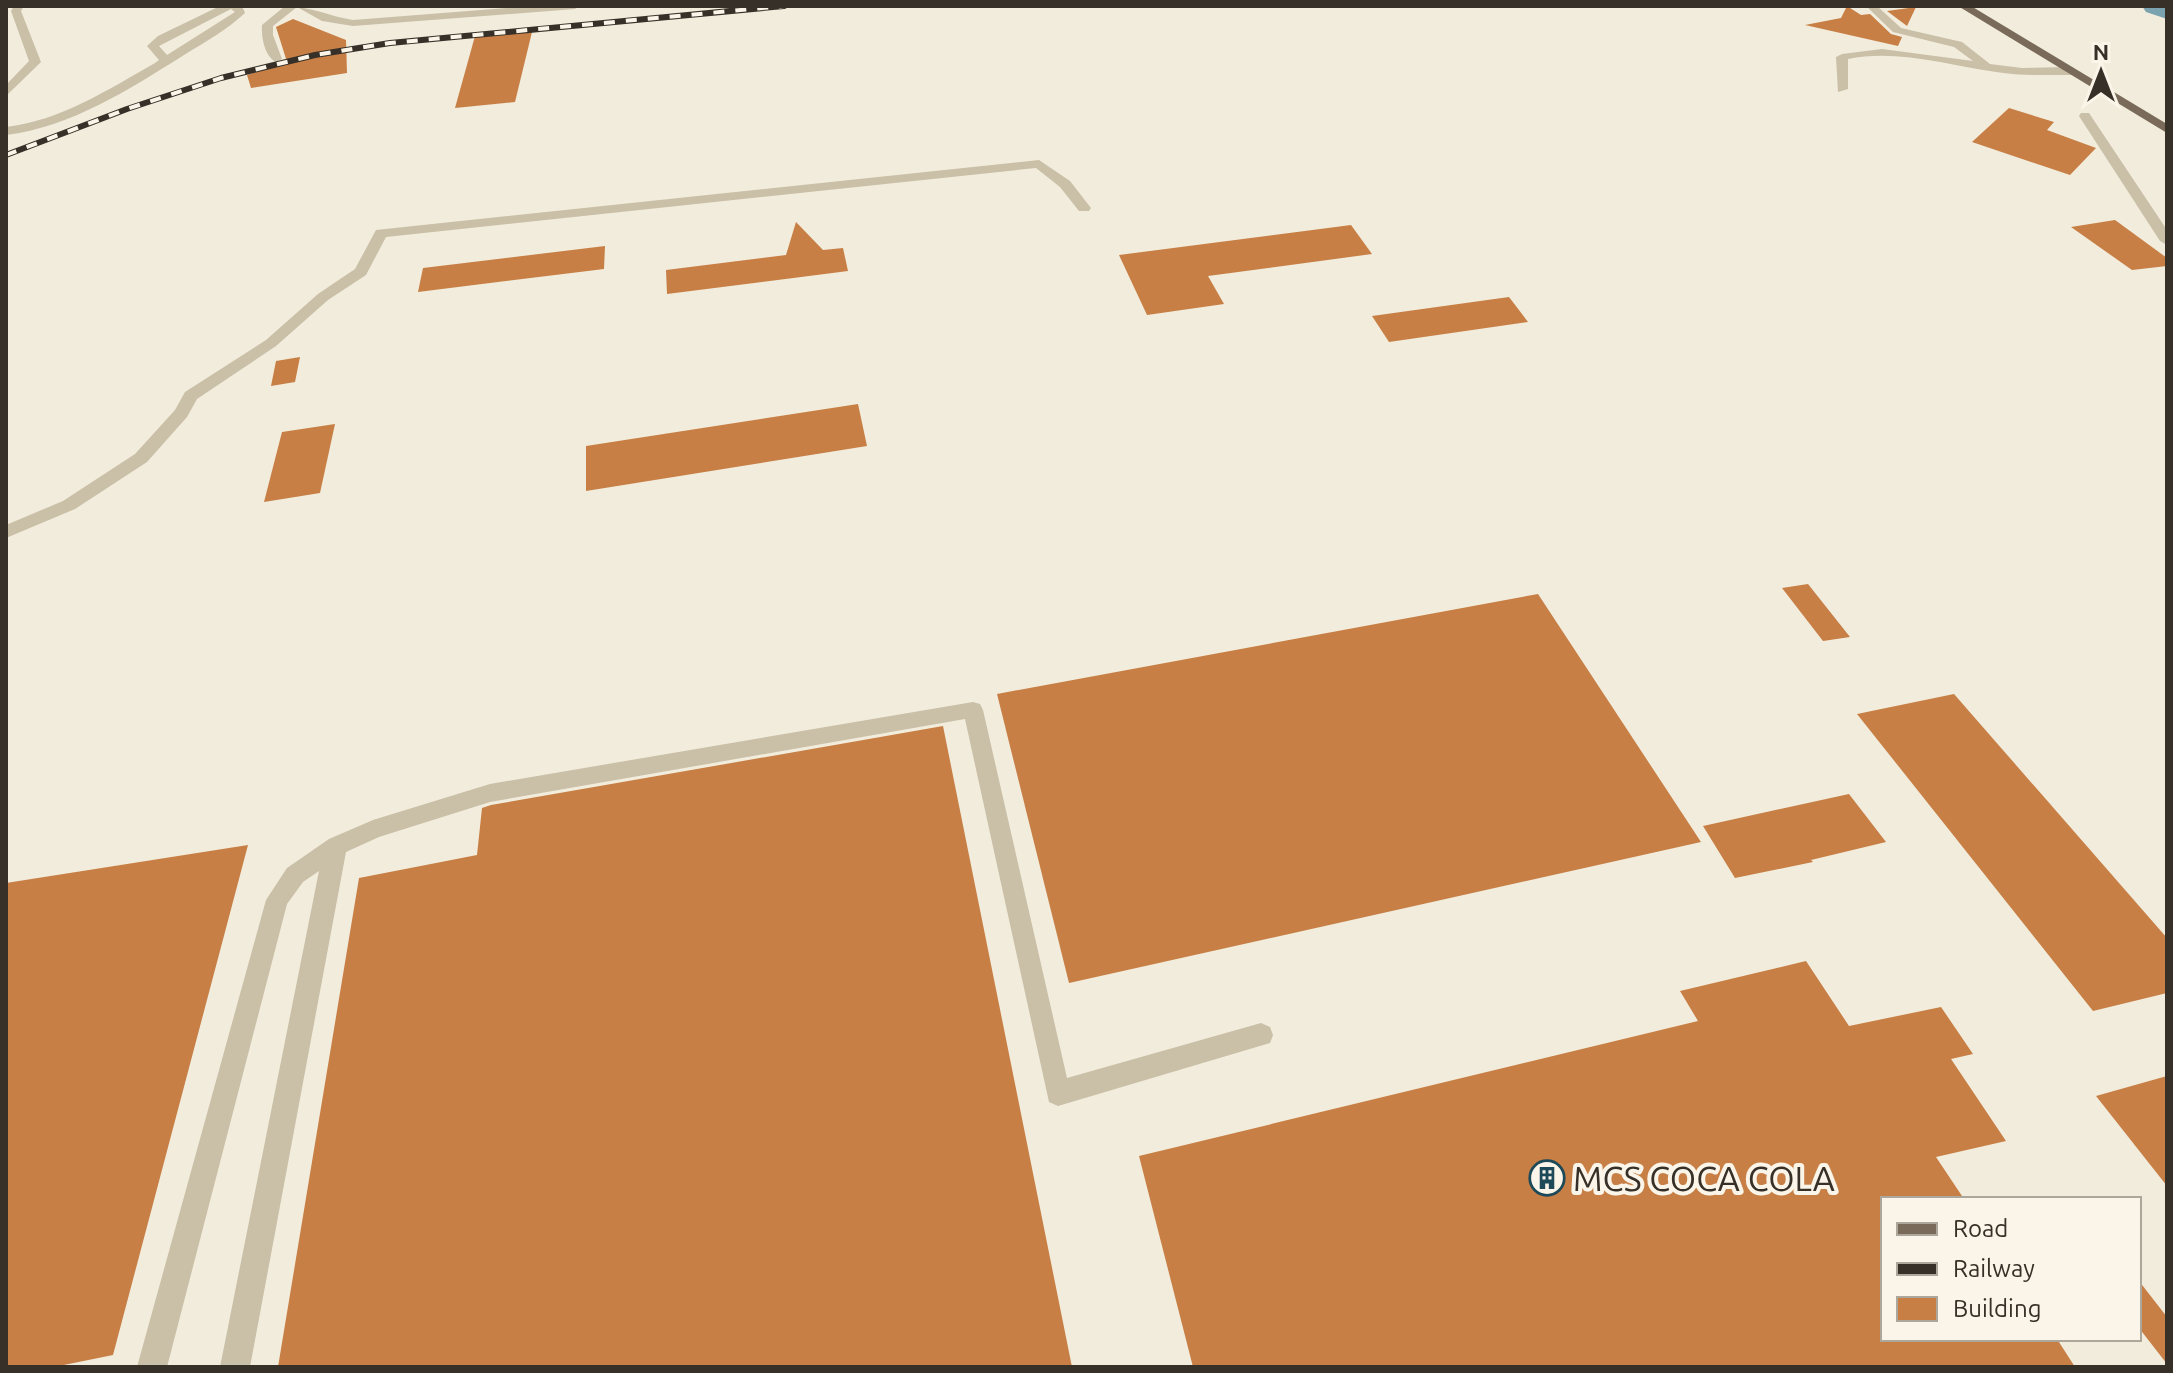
<svg xmlns="http://www.w3.org/2000/svg" width="2173" height="1373" viewBox="0 0 2173 1373" font-family="Ubuntu,sans-serif">
<rect width="100%" height="100%" fill="#f2ecdc"/>
<g fill="none" stroke-linecap="round" stroke-linejoin="round">
<polygon fill="#7aa2af" fill-rule="evenodd" points="2142,6 2167,6 2167,19 2146,12"/>
</g>
<g fill="#c77f45">
<polygon points="1847,6 1861,15 1870,14 1891,34 1902,37 1898,46 1805,25 1841,18"/>
<polygon points="1916,7 1907,26 1887,11"/>
<polygon points="293,19 346,40 347,73 251,88 247,75 287,62 276,27"/>
<polygon points="532,32 515,102 455,108 475,36"/>
<polygon points="2009,108 2054,122 2047,130 2096,148 2070,175 1972,142"/>
<polygon points="2115,220 2167,258 2167,266 2132,270 2071,227"/>
<polygon points="796,222 823,250 843,248 848,271 667,294 666,270 786,255"/>
<polygon points="1351,225 1372,254 1208,276 1224,304 1147,315 1119,255"/>
<polygon points="605,246 604,269 418,292 423,268"/>
<polygon points="1509,297 1528,322 1389,342 1372,316"/>
<polygon points="300,357 295,382 271,386 276,361"/>
<polygon points="858,404 867,446 586,491 586,446"/>
<polygon points="335,424 320,493 264,502 282,432"/>
<polygon points="1808,584 1850,637 1823,641 1782,588"/>
<polygon points="1538,594 1701,842 1069,983 997,694"/>
<polygon points="1954,694 2167,938 2167,993 2093,1011 1857,714"/>
<polygon points="943,726 1072,1367 278,1367 359,878 477,855 482,808 491,805"/>
<polygon points="1849,794 1886,842 1811,860 1813,862 1735,878 1703,826"/>
<polygon points="248,845 113,1355 54,1367 6,1367 6,883"/>
<polygon points="1806,961 1849,1026 1941,1007 1973,1054 1951,1059 2006,1141 1936,1157 1964,1199 1883,1199 1883,1339 2057,1339 2075,1367 1193,1367 1139,1156 1698,1021 1680,991"/>
<polygon points="2167,1076 2167,1186 2096,1096"/>
<polygon points="2139,1281 2167,1317 2167,1364 2139,1328"/>
</g>
<g fill="none" stroke-linecap="round" stroke-linejoin="round">
<g fill="#cabfa7" fill-rule="evenodd">
<polygon points="14,6 24,6 21,11 41,62 6,96 6,85 29,61 11,11"/>
<path d="M220,6H242L245,13C228,29 205,42 184,55C130,89 71,127 6,135V127C60,121 109,89 155,63L159,60L147,46L158,36ZM231,9L235,12L167,55L159,46Z"/>
<path d="M285,6C310,6 328,16 353,20L532,6H580L575,9L353,26L322,21L297,7L273,26V35L282,59L276,62C265,57 261,37 262,25Z"/>
<path d="M1866,6H1877L1901,28L1962,42L1990,64L2022,68L2071,67L2077,71L2071,75C2046,75 2021,76 1996,72C1947,65 1897,49 1848,59V89L1838,92L1836,57L1842,54L1882,49L1973,61L1954,47L1893,32Z"/>
<polygon points="2081,113 2089,113 2167,230 2167,245 2160,241 2079,116"/>
<polygon points="1039,160 1070,181 1091,208 1089,211 1079,211 1060,187 1036,168 386,237 366,275 328,300 276,346 197,399 187,417 147,462 75,509 6,538 6,525 63,501 135,454 175,410 185,392 266,340 318,294 355,269 376,230"/>
<polygon points="973,702 980,704 983,710 1067,1078 1261,1023 1270,1027 1273,1035 1270,1043 1058,1106 1049,1102 965,719 490,802 379,837 346,852 250,1367 220,1367 319,871 303,882 287,904 167,1367 137,1367 266,900 287,868 329,839 373,820 490,784"/>
</g>
<polygon fill="#796a59" fill-rule="evenodd" points="1958,6 1971,6 2167,124 2167,133"/>
<defs>
<polyline id="rail" points="6,155 127,109 221,78 315,55 390,43 784,6"/>
</defs>
<use href="#rail" stroke="#373028" stroke-width="6"/>
<use href="#rail" stroke="#faf5e8" stroke-width="4" stroke-dasharray="11" stroke-linecap="butt"/>
</g>
<defs>
<symbol id="building-ring" viewBox="-11 -11 22 22"><circle r="9.5" fill="#faf5e8" stroke="#1d4959" stroke-width="1.5"/><path d="M-4-6H4V6H1V3H-1V6H-4ZM-2.5-4.3h1.7v1.8h-1.7ZM.8-4.3h1.7v1.8H.8ZM-2.5-1h1.7V.8h-1.7ZM.8-1h1.7V.8H.8Z" fill="#1d4959"/></symbol>
</defs>
<g fill-rule="evenodd">
<use href="#building-ring" x="1527" y="1158" width="40" height="40"/>
</g>
<g text-anchor="middle" dominant-baseline="central" stroke-width="8" stroke-linejoin="round" paint-order="stroke">
<g font-size="34" fill="#373028" stroke="#faf5e8" text-anchor="start">
<text x="1573" y="1178">MCS COCA COLA</text>
</g>
</g>
<rect width="2173" height="1373" fill="none" stroke="#373028" stroke-width="16"/>
<rect x="1881" y="1197" width="260" height="144" fill="#faf5e8" stroke="#aca69b" stroke-width="2"/>
<rect x="1897" y="1223" width="40" height="12" fill="#796a59" stroke="#aca69b" stroke-width="2"/>
<text x="1953" y="1237" font-size="24" fill="#373028">Road</text>
<rect x="1897" y="1263" width="40" height="12" fill="#373028" stroke="#aca69b" stroke-width="2"/>
<text x="1953" y="1277" font-size="24" fill="#373028">Railway</text>
<rect x="1897" y="1297" width="40" height="24" fill="#c77f45" stroke="#aca69b" stroke-width="2"/>
<text x="1953" y="1317" font-size="24" fill="#373028">Building</text>
<g transform="translate(2101 72)" stroke="#faf5e8" stroke-width="6" paint-order="stroke">
<path d="M0-6L14 30L0 20L-14 30Z" fill="#373028"/>
<text y="-12" font-size="22" font-weight="bold" text-anchor="middle" fill="#373028">N</text>
</g>
</svg>
